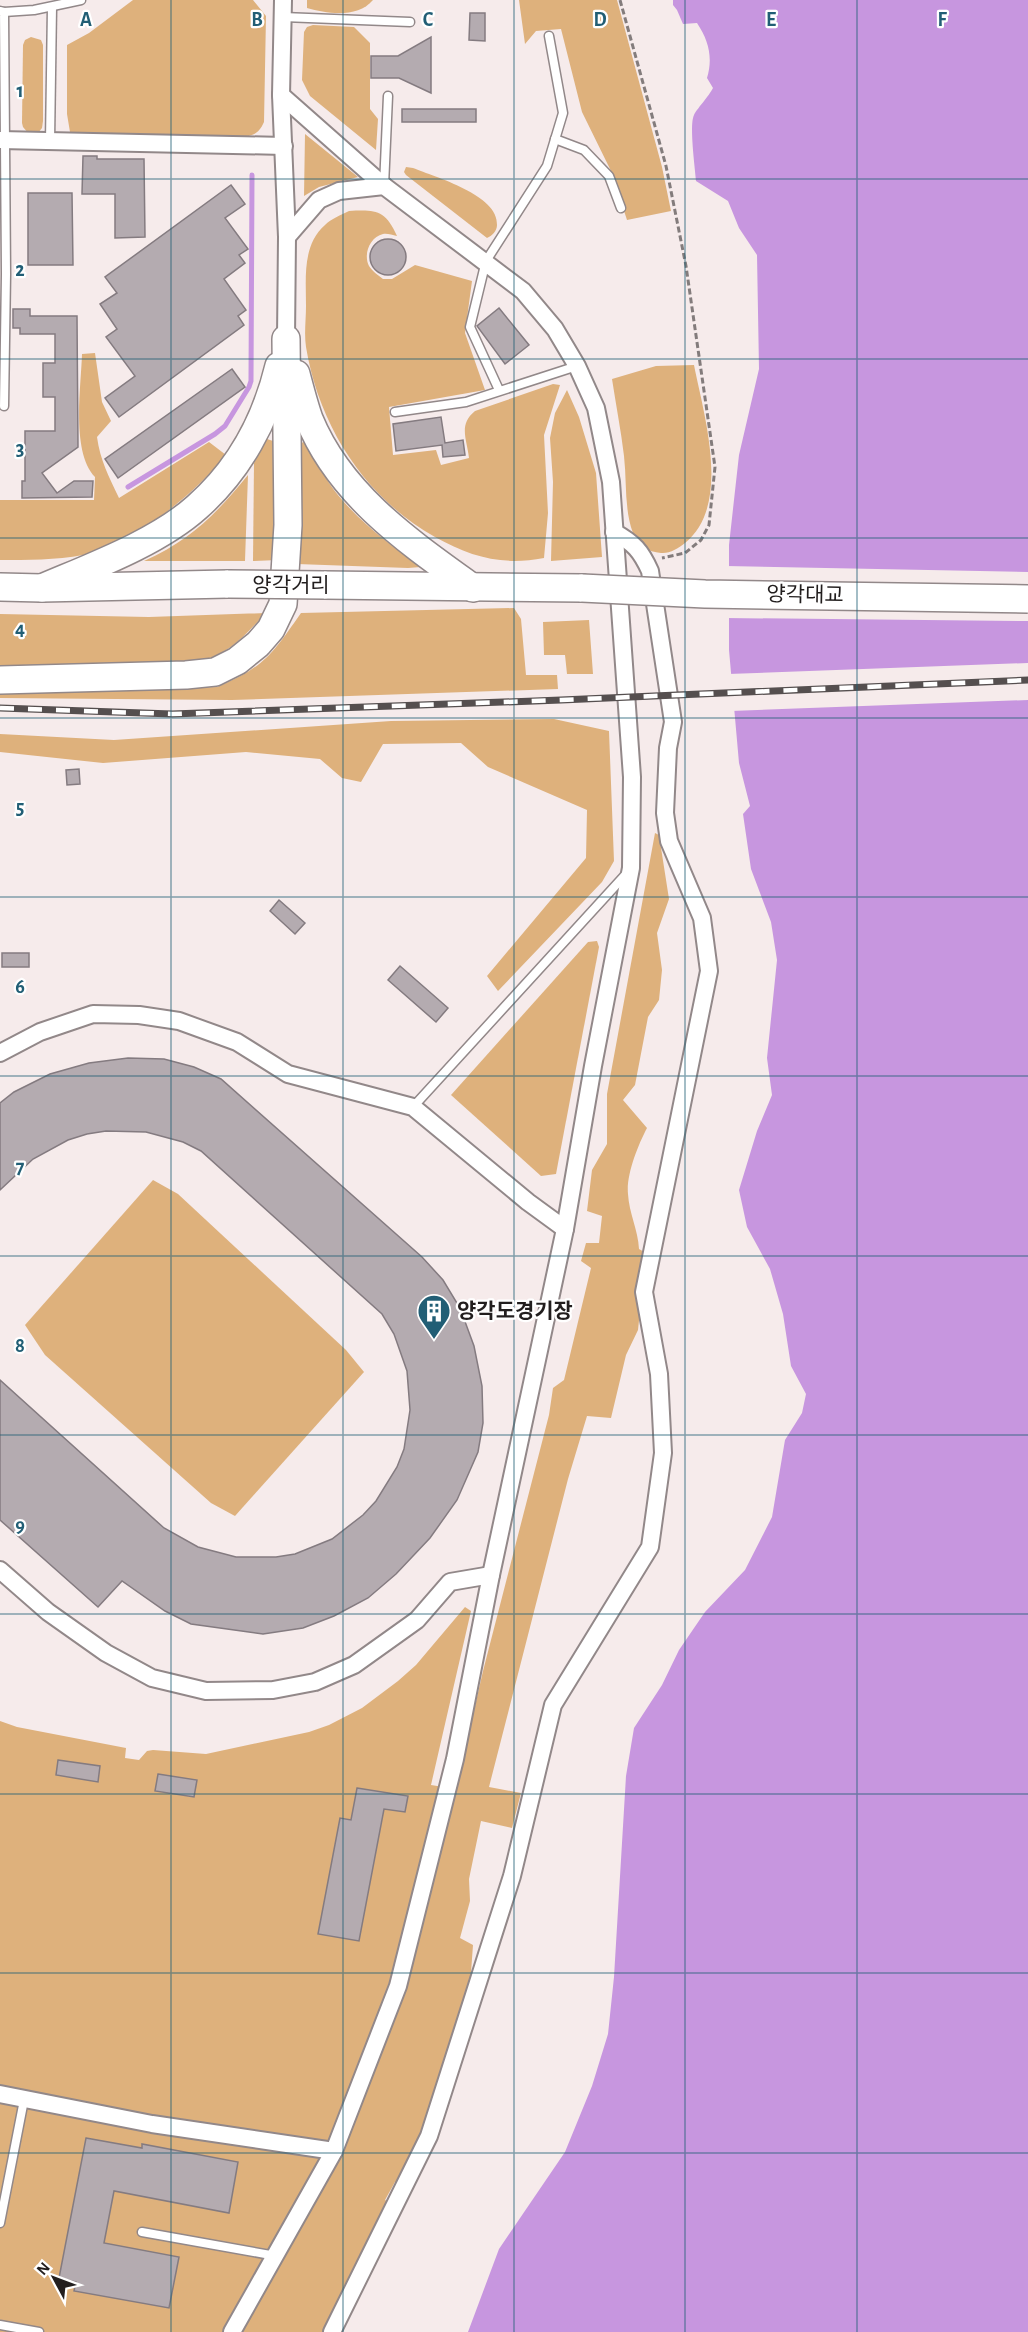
<svg xmlns="http://www.w3.org/2000/svg" width="1028" height="2332" viewBox="0 0 1028 2332" font-family="'Alegreya Sans','Noto Sans KR',sans-serif">
<rect width="100%" height="100%" fill="#f6ebeb"/>
<g fill="#deb17c">
<path d="M133,0H253L266,16L264,122C257,138 248,136 232,138L78,136L70,132L67,114V45L89,33Z"/>
<path d="M307,0H373C358,18 328,14 307,8Z"/>
<polygon points="519,0 617,0 662,167 671,211 627,220 611,171 582,112 561,29 536,31 525,44"/>
<polygon points="313,25 354,27 370,43 370,109 378,119 376,150 310,96 302,80 304,32 307,27"/>
<polygon points="31,37 41,40 43,45 43,121 42,128 38,133 29,134 23,127 22,123 23,45 25,40"/>
<polygon points="305,134 358,177 319,187 304,196"/>
<path d="M406,167L413,168C435,177 499,195 497,225C497,231 492,236 487,238L406,175L404,172Z"/>
<path d="M349,211C375,210 385,209 397,236C392,235 387,233 383,234C370,237 363,254 369,266C372,271 378,275 383,279H392L415,265L472,281L465,333L485,390L389,407L393,455L436,450L441,465L469,458C467,439 458,425 475,411L553,384L560,385L544,435L548,513L544,558C502,566 471,557 435,537C365,498 319,426 306,347C304,334 306,319 306,306C306,278 302,245 325,225C331,219 341,215 349,211Z"/>
<path d="M95,353L102,402L111,421L97,437C100,460 109,477 119,498L209,442L226,455C195,494 132,545 83,555C56,560 27,560 0,560V500H94L95,477C71,452 81,388 82,354Z"/>
<path d="M694,365C704,416 732,505 685,543C679,548 669,554 661,553C648,552 638,545 633,533C624,509 627,482 624,456C621,431 616,405 612,379L656,366Z"/>
<polygon points="567,390 579,417 596,473 602,557 551,561 553,482 550,438 555,413"/>
<polygon points="267,439 276,442 278,560 253,561 254,463"/>
<path d="M304,442C315,458 323,475 334,490C358,521 389,544 421,567L408,568L297,564L301,443Z"/>
<path d="M248,475L245,561H144C191,540 216,514 248,475Z"/>
<path d="M514,608L521,619L526,675H557L558,689L232,700L0,698V693L217,687C265,667 272,654 301,613Z"/>
<path d="M266,613C241,639 230,654 194,663L0,669V614L149,617Z"/>
<polygon points="589,620 593,674 567,674 565,655 544,655 543,622"/>
<polygon points="554,719 609,731 614,861 602,882 498,991 487,976 586,858 587,810 488,767 461,743 383,744 361,782 342,778 320,759 246,752 103,763 0,752 0,734 114,740 391,721"/>
<path d="M655,833L659,835L669,899L657,933L662,970L659,1000L648,1017L635,1085L623,1100L647,1128C638,1145 626,1175 628,1194C629,1213 638,1230 639,1249L646,1253L638,1330L626,1355L611,1418L587,1416L568,1479L489,1787L521,1793L512,1828L481,1821L469,1879L470,1901L460,1938L473,1945L470,1986L438,2100L401,2184L395,2182L385,2200L390,2203L325,2332H0V1721L17,1727L126,1748L125,1758L139,1760L147,1751L153,1750L206,1754L309,1732L329,1725L362,1708L398,1681L416,1665L465,1607L471,1611L431,1785L456,1789L483,1671L549,1415L553,1388L564,1380L591,1268L581,1261L586,1243H599L602,1216L587,1211L592,1170L607,1144V1094Z"/>
<polygon points="597,941 599,947 556,1174 541,1176 451,1095 588,942"/>
<polygon points="153,1180 178,1194 346,1350 364,1372 235,1516 211,1503 45,1355 25,1325"/>
</g>
<path fill="#c796df" d="M673,0H1028V2332H468L499,2249L565,2152L592,2086L608,2034L614,1977L626,1776L634,1728L662,1685L679,1650L705,1612L745,1570L772,1517L785,1440L802,1413L806,1394L791,1366L783,1314L770,1269L747,1227L739,1190L757,1131L772,1095L767,1058L777,960L771,922L751,869L743,814L750,806L739,763L729,650V545L739,455L759,369L757,255L739,228L728,201L696,181C695,167 689,125 694,115C696,110 709,96 713,88L707,78C713,58 709,41 697,23L683,24L677,10L673,5Z"/>
<g fill="#f6ebeb">
<polygon points="726,566 1028,572 1028,621 726,618"/>
<polygon points="1028,663 1028,700 731,711 728,674"/>
</g>
<g fill="none" stroke-linecap="round" stroke-linejoin="round">
<polyline stroke="#c796df" stroke-width="5" points="128,487 215,434 225,426 249,387 251,381 252,175"/>
</g>
<g fill="#b4abb0" stroke="#847b80" stroke-width="1.5">
<polygon points="470,13 485,13 485,41 469,40"/>
<polygon points="431,37 431,93 399,78 371,78 371,56 398,56"/>
<rect x="402" y="109" width="74" height="13"/>
<polygon points="83,156 97,156 97,159 144,159 145,237 115,238 115,194 82,194"/>
<polygon points="231,185 245,204 225,218 248,249 239,255 245,263 224,279 246,310 238,316 244,325 119,417 105,398 135,376 106,337 117,329 100,304 117,293 105,277"/>
<polygon points="28,193 72,193 73,265 28,265"/>
<circle cx="388" cy="257" r="18"/>
<polygon points="499,308 529,345 505,364 477,326"/>
<polygon points="13,309 30,309 30,316 77,316 78,447 42,473 57,493 74,481 93,481 92,497 22,498 22,481 25,481 25,431 55,431 55,397 43,397 43,363 55,363 55,334 20,334 20,328 13,328"/>
<polygon points="232,369 245,387 118,478 105,459"/>
<polygon points="441,417 445,443 463,440 465,455 443,457 442,445 396,451 393,424"/>
<polygon points="79,769 80,784 67,785 66,770"/>
<polygon points="279,900 305,923 295,934 270,911"/>
<rect x="2" y="953" width="27" height="14"/>
<polygon points="400,966 448,1008 436,1022 388,980"/>
<polygon points="128,1058 164,1059 194,1067 221,1079 422,1257 443,1280 460,1308 474,1346 482,1386 483,1423 478,1452 457,1500 430,1538 396,1574 368,1598 334,1616 303,1628 263,1634 191,1624 165,1611 122,1581 98,1607 0,1520 0,1380 164,1528 198,1547 236,1557 276,1557 295,1554 332,1539 363,1515 376,1501 397,1467 404,1449 410,1410 407,1371 394,1334 382,1314 201,1151 183,1142 146,1132 106,1131 87,1134 68,1140 33,1159 0,1190 0,1103 14,1092 50,1074 89,1063"/>
<polygon points="58,1760 100,1766 98,1782 56,1775"/>
<polygon points="158,1774 197,1780 194,1797 155,1791"/>
<polygon points="357,1788 408,1796 405,1812 384,1809 359,1941 318,1934 340,1818 351,1820"/>
<polygon points="86,2138 142,2148 142,2144 238,2162 229,2213 114,2191 104,2243 179,2257 169,2308 74,2291 76,2282 59,2278"/>
</g>
<g fill="none" stroke-linecap="round" stroke-linejoin="round">
<defs>
<g id="lane">
<polyline points="0,11 4,12 6,274 4,406"/>
<polyline points="4,12 34,10 81,0"/>
<polyline points="283,17 410,22"/>
<polyline points="555,139 584,150 609,176 621,208"/>
<polyline points="50,141 52,7"/>
<polyline points="384,186 388,96"/>
<polyline points="499,390 470,327 486,261 547,166 563,113 549,36"/>
<polyline points="395,412 466,402 577,366"/>
<polyline points="413,1107 627,873"/>
<polyline points="0,2223 24,2100"/>
<polyline points="142,2232 276,2256"/>
<polyline points="0,2325 39,2332"/>
</g>
<g id="street">
<polyline points="283,0 281,95 287,237 286,339"/>
<polyline points="281,95 384,186"/>
<polyline points="0,140 284,146"/>
<polyline points="0,1053 40,1032 93,1014 139,1015 179,1021 237,1042 288,1074 413,1107 528,1202 565,1229"/>
<polyline points="0,1570 48,1612 106,1653 152,1678 206,1691 273,1690 315,1682 354,1665 417,1620 450,1582 491,1575"/>
<polyline points="0,2094 152,2124 334,2151"/>
<polyline points="232,2332 334,2151 398,1986 455,1759 491,1575 565,1229 593,1066 631,868 632,777 611,482 596,408 577,366 555,329 523,291 384,186 339,191 319,200 287,237"/>
<path d="M332,2332L429,2136L512,1876L553,1705L650,1547L663,1453L659,1374L644,1292L709,971L702,918L669,841L665,813L668,748L673,722L650,571C641,551 634,543 614,532"/>
</g>
<g id="primary">
<path d="M296,374C300,389 304,405 309,419C340,495 409,542 473,588"/>
<polyline points="324,585 582,588"/>
<polyline points="0,587 42,588 228,584"/>
<path d="M42,588C91,567 157,543 197,507C239,470 266,420 279,366"/>
<polyline points="0,680 186,675 215,672 237,661 258,644 271,629 283,604 288,525 286,339"/>
</g>
</defs>
<use href="#lane" stroke="#928889" stroke-width="11"/>
<use href="#street" stroke="#928889" stroke-width="20"/>
<use href="#primary" stroke="#928889" stroke-width="30"/>
<polyline stroke="#837c7c" stroke-width="3" stroke-dasharray="6 3" stroke-linecap="butt" points="620,0 666,166 686,266 715,467 709,525 701,540 685,553 662,558"/>
<use href="#lane" stroke="#fff" stroke-width="8"/>
<use href="#street" stroke="#fff" stroke-width="16"/>
<use href="#primary" stroke="#fff" stroke-width="27"/>
<defs>
<polyline id="rail" points="0,708 172,714 561,700 1028,680"/>
</defs>
<use href="#rail" stroke="#554f4f" stroke-width="7"/>
<use href="#rail" stroke="#fff" stroke-width="4.5" stroke-dasharray="14" stroke-linecap="butt"/>
<defs>
<g id="primary-bridge">
<polyline points="228,584 324,585"/>
<polyline points="582,588 705,594 1028,599"/>
</g>
</defs>
<use href="#primary-bridge" stroke="#928889" stroke-width="30" stroke-linecap="butt"/>
<use href="#primary-bridge" stroke="#fff" stroke-width="27"/>
</g>
<path fill="none" stroke="#215e75" stroke-width="1.5" stroke-opacity="0.55" d="M171,0V2332M343,0V2332M514,0V2332M685,0V2332M857,0V2332M0,179H1028M0,359H1028M0,538H1028M0,718H1028M0,897H1028M0,1076H1028M0,1256H1028M0,1435H1028M0,1614H1028M0,1794H1028M0,1973H1028M0,2153H1028"/>
<defs>
<symbol id="building-pin" viewBox="-11 -11 22 30"><path d="M0 17L-7.5 6A9.5 9.5 0 1 1 7.5 6Z" fill="#215e75" stroke="#fff"/><path d="M-4-6H4V6H1V3H-1V6H-4ZM-2.5-4.3h1.7v1.8h-1.7ZM.8-4.3h1.7v1.8H.8ZM-2.5-1h1.7V.8h-1.7ZM.8-1h1.7V.8H.8Z" fill="#fff"/></symbol>
</defs>
<g fill-rule="evenodd">
<use href="#building-pin" x="415" y="1292" width="38" height="52"/>
</g>
<g text-anchor="middle" dominant-baseline="central" stroke-width="4.5" stroke-linejoin="round" paint-order="stroke">
<g font-size="21" fill="#221e1e" stroke="#fff">
<text x="291" y="585">양각거리</text>
<text transform="translate(805 595) rotate(1)">양각대교</text>
</g>
<g font-size="21" font-weight="bold" fill="#221e1e" stroke="#fff" text-anchor="start">
<text x="457" y="1311">양각도경기장</text>
</g>
</g>
<g font-size="20" text-anchor="middle" font-weight="bold" fill="#215e75" stroke="#fff" stroke-width="4.5" stroke-linejoin="round" paint-order="stroke">
<text x="86" y="26">A</text>
<text x="257" y="26">B</text>
<text x="428" y="26">C</text>
<text x="600" y="26">D</text>
<text x="771" y="26">E</text>
<text x="942" y="26">F</text>
<text x="20" y="97">1</text>
<text x="20" y="276">2</text>
<text x="20" y="455">3</text>
<text x="20" y="635">4</text>
<text x="20" y="814">5</text>
<text x="20" y="993">6</text>
<text x="20" y="1173">7</text>
<text x="20" y="1352">8</text>
<text x="20" y="1532">9</text>
</g>
<g transform="translate(54 2278) rotate(311)" stroke="#ffffff" stroke-width="4.5" paint-order="stroke">
<path d="M0-4.5L10 22L0 15L-10 22Z" fill="#221e1e"/>
<text y="-9" font-size="16" font-weight="bold" text-anchor="middle" fill="#221e1e">N</text>
</g>
</svg>
